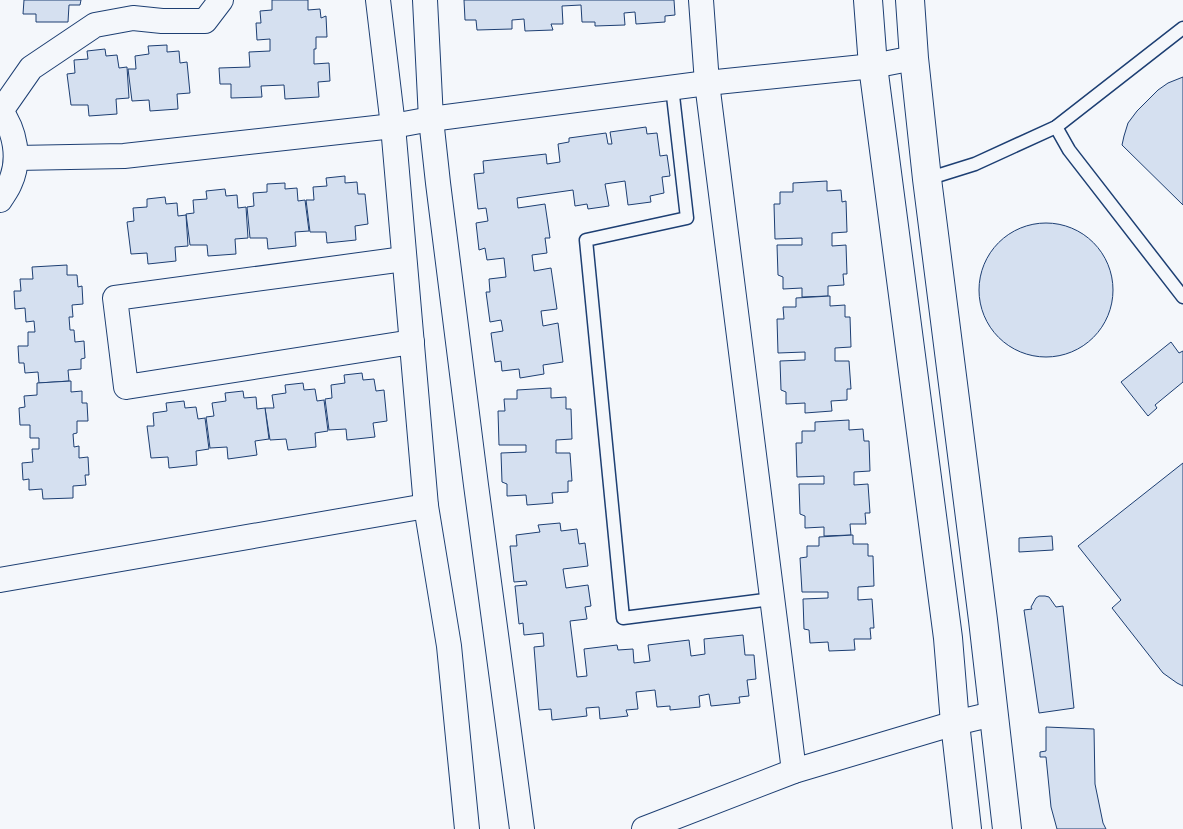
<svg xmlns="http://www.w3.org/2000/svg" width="1183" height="829" viewBox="0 0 1183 829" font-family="'Archivo Narrow',sans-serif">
<rect width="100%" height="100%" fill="#f4f7fb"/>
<g fill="#d5e0f0" stroke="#1d3f73">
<polygon points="24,0 81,0 80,5 69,5 68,22 36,22 36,14 23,14"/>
<polygon points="272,0 308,0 308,10 320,9 321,18 326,16 327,37 316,37 316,49 314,49 314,64 329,63 330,81 318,82 319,97 285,99 284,85 261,86 262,97 231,98 231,84 220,84 219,68 250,67 249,52 270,51 270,39 257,40 256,23 261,23 260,11 272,10"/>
<polygon points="464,0 674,0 675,15 665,16 665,22 636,24 635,12 624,13 625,25 595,26 595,22 582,22 581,5 562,6 563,24 551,24 553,30 525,31 524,19 512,20 512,29 477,30 476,20 465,20"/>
<polygon points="167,45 167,52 179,51 180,63 187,62 190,93 177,94 178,109 150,111 149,100 132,101 128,69 136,69 135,56 149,54 148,46"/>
<polygon points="105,49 106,56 117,55 119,68 127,67 129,98 116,99 117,114 89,116 88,105 71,105 67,74 75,73 74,60 88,59 87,51"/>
<polygon points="1183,77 1183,205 1122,145 1124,136 1128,123 1137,111 1158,90 1168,83"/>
<polygon points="646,127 647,134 657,133 660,156 667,155 670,176 662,177 664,193 650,196 651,202 628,205 625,181 605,184 609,206 588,209 587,204 575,206 573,190 517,198 518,208 545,204 550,238 545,238 547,253 532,255 534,271 551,268 557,309 541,311 543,326 558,323 563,362 543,365 544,374 520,378 519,369 502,371 501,361 495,362 491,333 503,331 501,320 490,322 486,292 490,292 489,279 506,277 504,258 487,260 485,248 479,250 476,223 488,221 486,208 478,209 474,174 484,173 483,161 546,154 547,164 560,162 558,144 569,142 569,138 606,133 608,144 612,144 610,132"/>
<polygon points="345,176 345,183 357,182 358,194 365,194 368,224 355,226 356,240 327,243 326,232 310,232 306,200 314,200 313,187 327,186 326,178"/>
<polygon points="827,181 827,191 841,190 842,202 846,201 847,232 832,233 832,246 846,245 847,274 843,274 844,285 828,286 828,296 802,297 802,288 783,289 783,277 778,275 777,245 802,245 802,238 775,239 774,204 780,204 780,192 793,192 793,183"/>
<polygon points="285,183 285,189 297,188 298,201 305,200 309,231 295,232 296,246 268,249 267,238 250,238 247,207 254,206 253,193 267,192 267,184"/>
<polygon points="225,189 226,196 237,195 238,208 246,207 248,238 235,239 236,254 208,256 207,245 190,245 186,214 194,213 193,200 207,199 206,191"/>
<polygon points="165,197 166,204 177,203 178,216 186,215 188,246 175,247 176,261 148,264 147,253 131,254 127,222 134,221 133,208 147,207 147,199"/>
<circle cx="1046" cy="290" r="67"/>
<polygon points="67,265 67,275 77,275 78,287 82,286 83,304 72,305 73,317 69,317 70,330 74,330 75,342 84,341 85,358 81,359 81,369 68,370 69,381 39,383 38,372 25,373 24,363 19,363 18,346 28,346 28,332 35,332 34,321 26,322 25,308 15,309 14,291 21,291 20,279 33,279 32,267"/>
<polygon points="830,296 830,306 845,305 845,317 850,317 851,347 835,348 835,361 849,361 851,389 847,389 847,400 831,401 832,411 805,413 805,403 786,404 786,392 781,390 780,361 805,360 805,352 778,353 777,319 784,319 783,307 796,307 796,298"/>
<polygon points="1171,342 1179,353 1183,351 1183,382 1155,405 1157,408 1148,416 1121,382"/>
<polygon points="362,373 363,380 374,379 376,391 384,390 387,421 373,423 375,437 347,440 346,429 329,430 325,399 332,398 331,385 345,383 344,375"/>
<polygon points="71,381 71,392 82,391 82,403 87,403 88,421 77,421 77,433 73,434 74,447 79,446 79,458 88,457 89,475 85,475 86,485 73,486 73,498 43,499 42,489 29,490 29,479 23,480 22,463 33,462 32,449 39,449 39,438 30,438 30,425 20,425 19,408 25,407 24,396 37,395 37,383"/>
<polygon points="303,383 304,390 315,389 317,401 324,400 328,431 315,433 316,447 288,450 286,439 270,440 265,408 274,408 272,395 286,393 285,385"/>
<polygon points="551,388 551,398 566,397 566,409 571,409 572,439 556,440 556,453 570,453 572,481 568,481 568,492 552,493 553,503 527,505 526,495 507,496 507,484 502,482 501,453 526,452 526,445 499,445 498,411 505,411 504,399 517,399 517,390"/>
<polygon points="243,391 244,398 256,397 257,409 265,408 269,439 255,441 257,455 228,459 227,447 210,448 206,417 214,416 212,403 226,401 225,393"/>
<polygon points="184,401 185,408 196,407 198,419 205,418 209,449 196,451 197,465 169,468 168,457 151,458 147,426 154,426 153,413 167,411 166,403"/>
<polygon points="849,420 849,430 863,429 864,441 869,441 870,471 854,472 854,485 868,484 870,513 865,513 866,524 850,524 851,535 824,536 824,527 805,528 805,516 800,514 799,484 824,484 824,476 797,477 796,443 802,443 802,431 815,431 815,422"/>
<polygon points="1183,463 1183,686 1177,683 1163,673 1112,608 1121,600 1078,546"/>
<polygon points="560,523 561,531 577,529 579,544 585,543 588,566 563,569 566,588 588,585 591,606 585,607 587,619 570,621 577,677 587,676 584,649 617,645 618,650 633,649 634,663 650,661 648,645 689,640 691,656 705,654 704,639 743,635 745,655 754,655 756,679 747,680 749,696 739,697 740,703 711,706 709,694 699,696 700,707 670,710 670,706 657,707 655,690 636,692 638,709 626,710 628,716 600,719 599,707 586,708 587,716 552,720 551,709 539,710 534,647 544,646 543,633 524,635 523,623 519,624 515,586 527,585 526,581 514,582 510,546 517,546 516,535 540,532 538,525"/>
<polygon points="853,535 853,544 868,544 868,556 873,556 874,586 858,587 858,600 872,599 874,628 870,628 871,639 854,639 855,650 829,651 828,642 810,643 809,630 804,629 803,599 828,598 828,592 802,592 800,558 807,557 807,546 819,546 819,537"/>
<polygon points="1052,536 1053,550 1019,552 1019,538"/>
<polygon points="1039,596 1045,596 1049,597 1056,607 1063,606 1074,708 1039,713 1024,610 1032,609 1031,607 1036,598"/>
<polygon points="1046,727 1094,729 1095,784 1103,823 1106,829 1057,829 1051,807 1046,757 1040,757 1040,752 1046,751"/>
</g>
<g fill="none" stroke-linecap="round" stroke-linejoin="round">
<defs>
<g id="lane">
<polyline points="672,87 687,218 586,240 623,618 772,599"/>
<polyline points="1056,127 1069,150 1183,297"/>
<polyline points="927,179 975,164 1056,127 1183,28"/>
</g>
<g id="street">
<polyline points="378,0 393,126 426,506 449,646 467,829"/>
<polyline points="425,0 431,119 438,183 476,485 522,829"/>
<polyline points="701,0 707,83 794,771"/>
<path d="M0,110C15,130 21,159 10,183C8,189 3,195 0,200"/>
<polyline points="1,111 31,68 95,25 133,18 162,21 205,21 221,0"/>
<polyline points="16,158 124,156 393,126 431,119 707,83 873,66 914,58"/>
<polyline points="404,259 115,298 126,387 412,342"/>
<polyline points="0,580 426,506"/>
<polyline points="644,829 794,771 955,723 993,714"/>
</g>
<g id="secondary">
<polyline points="868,0 873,66 948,638 955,723 967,829"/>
<polyline points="910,0 914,58 927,179 983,620 1007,829"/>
</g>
</defs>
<use href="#lane" stroke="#1d3f73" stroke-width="15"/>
<use href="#street" stroke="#1d3f73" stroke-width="26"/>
<use href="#secondary" stroke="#1d3f73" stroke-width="30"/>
<use href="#lane" stroke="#f4f7fb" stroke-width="12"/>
<use href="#street" stroke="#f4f7fb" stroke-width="24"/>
<use href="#secondary" stroke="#f4f7fb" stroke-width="28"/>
</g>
</svg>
